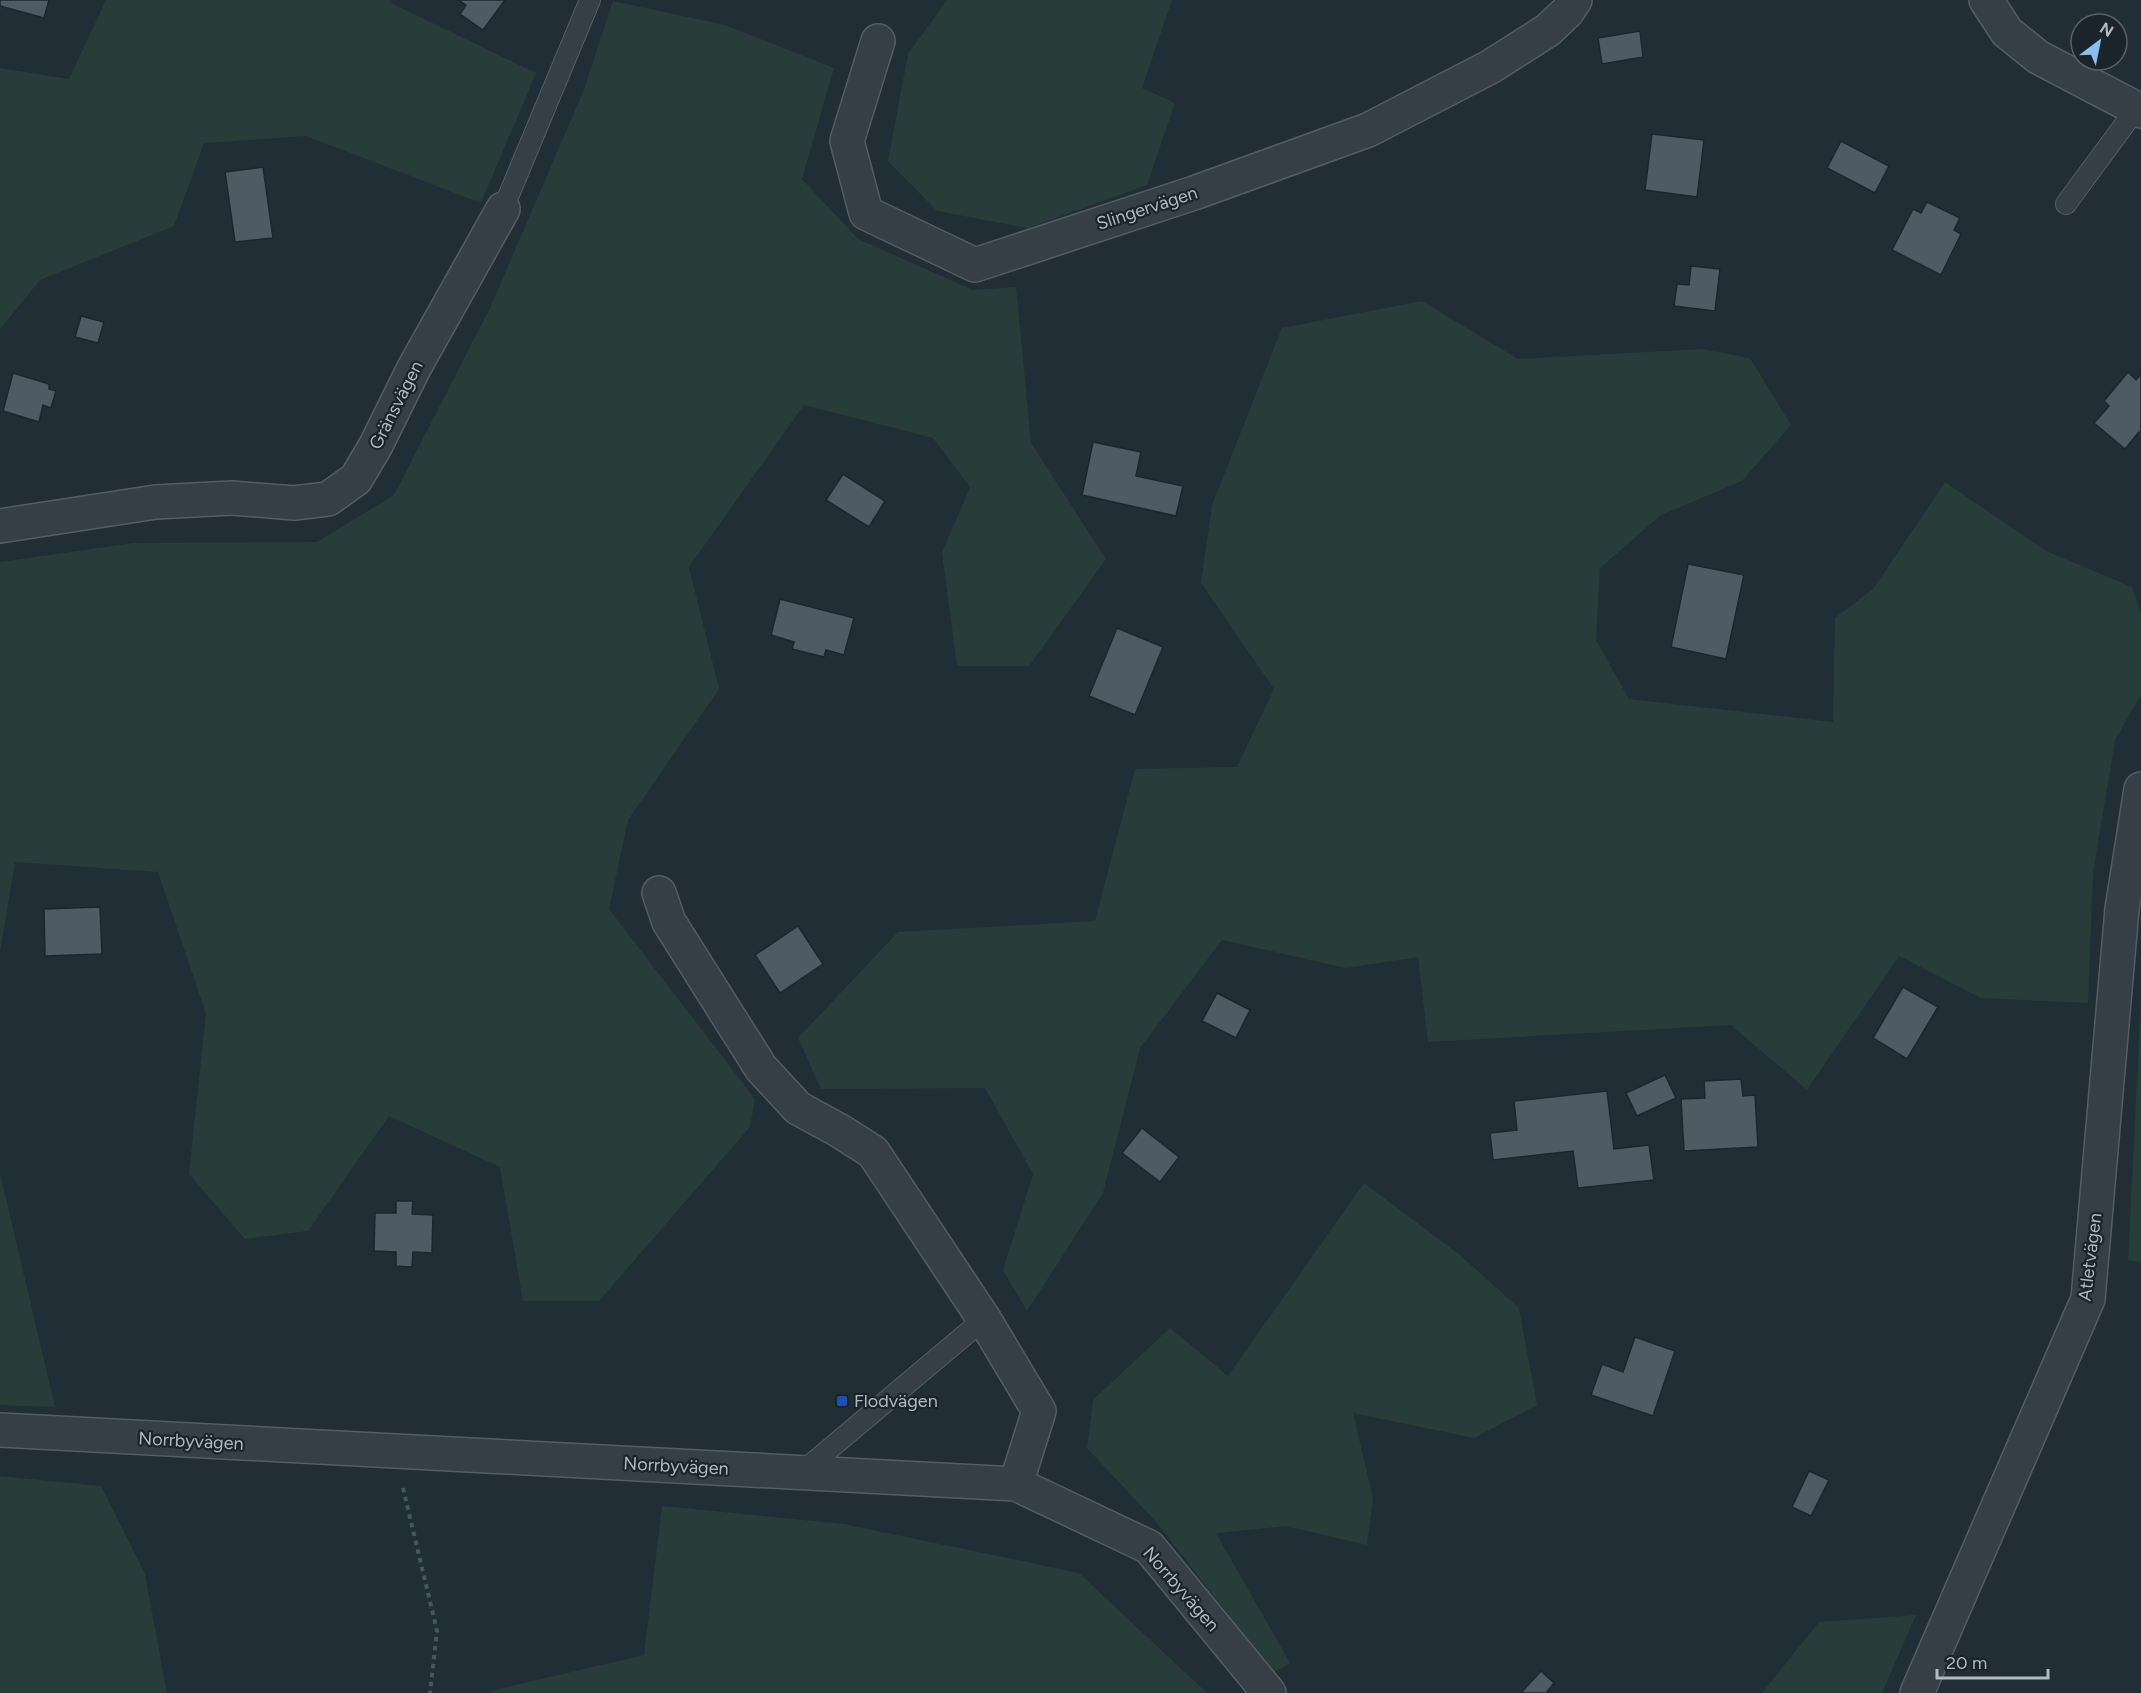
<svg xmlns="http://www.w3.org/2000/svg" width="2141" height="1693" viewBox="0 0 2141 1693" font-family="Figtree,sans-serif">
<rect width="100%" height="100%" fill="#222e36"/>
<g fill="#283c39">
<polygon points="106,0 392,0 391,3 536,73 481,203 306,136 204,143 174,226 40,280 0,329 0,68 69,79"/>
<polygon points="947,0 1172,0 1142,88 1175,103 1147,185 1028,228 937,211 888,161 908,54"/>
<polygon points="613,1 725,25 834,68 802,179 858,239 973,290 1016,287 1031,443 1106,559 1029,666 957,666 942,553 970,487 933,438 804,405 689,567 719,689 628,820 609,909 755,1099 750,1127 599,1301 523,1301 500,1167 389,1116 308,1231 245,1239 189,1174 206,1014 158,872 15,862 0,952 0,562 133,543 317,542 394,495 490,308 583,92"/>
<polygon points="1422,301 1518,359 1702,349 1750,358 1791,425 1742,481 1661,515 1600,568 1596,640 1629,699 1833,722 1835,618 1873,589 1945,482 2046,551 2132,587 2141,615 2141,695 2115,740 2093,872 2088,1003 1981,998 1899,956 1807,1090 1731,1025 1428,1042 1418,957 1346,968 1222,940 1140,1048 1103,1193 1027,1311 1003,1270 1033,1174 985,1088 821,1089 798,1038 898,932 1095,921 1135,769 1237,767 1274,689 1201,583 1212,505 1282,328"/>
<polygon points="2141,999 2141,1262 2128,1260"/>
<polygon points="0,1173 55,1407 0,1405"/>
<polygon points="1364,1183 1460,1255 1519,1308 1537,1405 1474,1438 1353,1413 1373,1498 1367,1545 1286,1526 1216,1533 1290,1663 1273,1673 1158,1524 1087,1448 1093,1400 1170,1328 1228,1376"/>
<polygon points="0,1476 101,1486 145,1574 167,1693 0,1693"/>
<polygon points="662,1506 844,1524 1079,1573 1207,1693 491,1693 490,1691 644,1655"/>
<polygon points="1916,1615 1882,1693 1762,1693 1819,1622"/>
</g>
<g fill="#4e5a64" stroke="#1d262d" stroke-width="1.5">
<polygon points="0,0 49,0 44,18 0,6"/>
<polygon points="458,0 505,0 483,30 460,14 466,5"/>
<polygon points="1640,31 1643,57 1602,64 1598,38"/>
<polygon points="1652,134 1704,140 1697,197 1645,190"/>
<polygon points="1841,141 1889,166 1875,193 1827,168"/>
<polygon points="263,167 273,238 235,242 225,172"/>
<polygon points="1927,202 1960,218 1954,230 1961,234 1941,275 1892,250 1913,209 1921,213"/>
<polygon points="1691,266 1720,269 1715,311 1674,306 1677,284 1689,285"/>
<polygon points="81,316 104,322 98,343 75,337"/>
<polygon points="2128,372 2136,380 2141,374 2141,433 2139,432 2125,449 2094,423 2109,406 2104,401"/>
<polygon points="13,373 49,384 49,389 56,391 51,408 43,405 39,422 3,411"/>
<polygon points="1093,442 1141,452 1136,476 1183,486 1176,516 1082,495"/>
<polygon points="843,474 885,501 869,527 826,500"/>
<polygon points="1688,564 1744,575 1726,659 1671,647"/>
<polygon points="780,599 854,618 844,655 826,650 824,657 792,649 794,642 771,635"/>
<polygon points="1117,628 1163,647 1135,715 1089,696"/>
<polygon points="100,907 102,954 45,956 44,909"/>
<polygon points="798,926 823,964 780,993 755,955"/>
<polygon points="1903,987 1938,1007 1907,1059 1873,1038"/>
<polygon points="1217,993 1250,1010 1236,1038 1202,1021"/>
<polygon points="1665,1075 1676,1098 1637,1116 1626,1093"/>
<polygon points="1741,1079 1743,1096 1755,1095 1758,1147 1684,1151 1681,1099 1705,1098 1704,1081"/>
<polygon points="1607,1091 1614,1149 1649,1145 1654,1180 1578,1188 1573,1151 1493,1160 1490,1133 1517,1130 1514,1101"/>
<polygon points="1142,1128 1179,1157 1160,1182 1122,1153"/>
<polygon points="396,1201 413,1201 412,1214 433,1215 432,1253 413,1252 412,1267 396,1266 396,1252 374,1251 375,1213 396,1213"/>
<polygon points="1635,1337 1675,1351 1653,1416 1591,1395 1602,1364 1623,1372"/>
<polygon points="1809,1471 1829,1480 1811,1516 1792,1507"/>
<polygon points="1541,1671 1554,1683 1546,1693 1521,1693"/>
</g>
<g fill="none" stroke-linecap="round" stroke-linejoin="round">
<defs>
<g id="service">
<polyline points="2066,204 2136,109"/>
<polyline points="503,209 590,0"/>
<polyline points="802,1472 984,1319"/>
</g>
<g id="minor">
<polyline points="1986,0 2007,32 2038,57 2141,111"/>
<polyline points="878,41 847,141 866,213 975,265 1194,193 1368,130 1490,67 1548,30 1567,12 1575,0"/>
<polyline points="0,526 156,502 232,498 294,503 328,499 356,479 376,445 414,368 503,209"/>
<polyline points="659,893 669,922 761,1068 798,1108 840,1131 873,1152 984,1319 1039,1411 1016,1484"/>
<polyline points="0,1430 1016,1484 1149,1547 1269,1693"/>
<polyline points="1917,1693 2088,1299 2122,909 2141,789"/>
</g>
</defs>
<use href="#service" stroke="#535d64" stroke-width="22"/>
<use href="#minor" stroke="#535d64" stroke-width="36"/>
<polyline stroke="#465857" stroke-width="4" stroke-dasharray="4.5 4.5" stroke-linecap="butt" points="403,1488 437,1631 430,1693"/>
<use href="#service" stroke="#363f46" stroke-width="20"/>
<use href="#minor" stroke="#363f46" stroke-width="33"/>
</g>
<rect fill="#1a4fb4" stroke="#1b242b" stroke-width="2" x="836" y="1395" width="12" height="12" rx="3"/>
<g text-anchor="middle" dominant-baseline="central" stroke-width="4.5" stroke-linejoin="round" paint-order="stroke">
<g font-size="18" fill="#b0bac3" stroke="#1b242b">
<text transform="translate(1147 208) rotate(-18)">Slingervägen</text>
<text transform="translate(396 405) rotate(-63)">Gränsvägen</text>
<text transform="translate(2090 1257) rotate(-83)">Atletvägen</text>
<text transform="translate(191 1441) rotate(3)">Norrbyvägen</text>
<text transform="translate(676 1466) rotate(3)">Norrbyvägen</text>
<text transform="translate(1181 1589) rotate(49)">Norrbyvägen</text>
</g>
<g font-size="18" fill="#b0bac3" stroke="#1b242b" text-anchor="start">
<text x="854" y="1401">Flodvägen</text>
</g>
</g>
<g transform="translate(2099 42) rotate(32)"><circle r="28" fill="#1b242b" stroke="#576068" stroke-width="1.5"/>
<path d="M0-4.5L10 22L0 15L-10 22Z" fill="#8bc0ed"/>
<text y="-9" font-size="16" font-weight="bold" text-anchor="middle" fill="#b0bac3">N</text>
</g>
<path d="M1937 1669v9h111v-9" fill="none" stroke="#b0bac3" stroke-width="3"/>
<text x="1946" y="1669" font-size="18" fill="#b0bac3" stroke="#1b242b" stroke-width="4.5" paint-order="stroke">20 m</text>
</svg>
